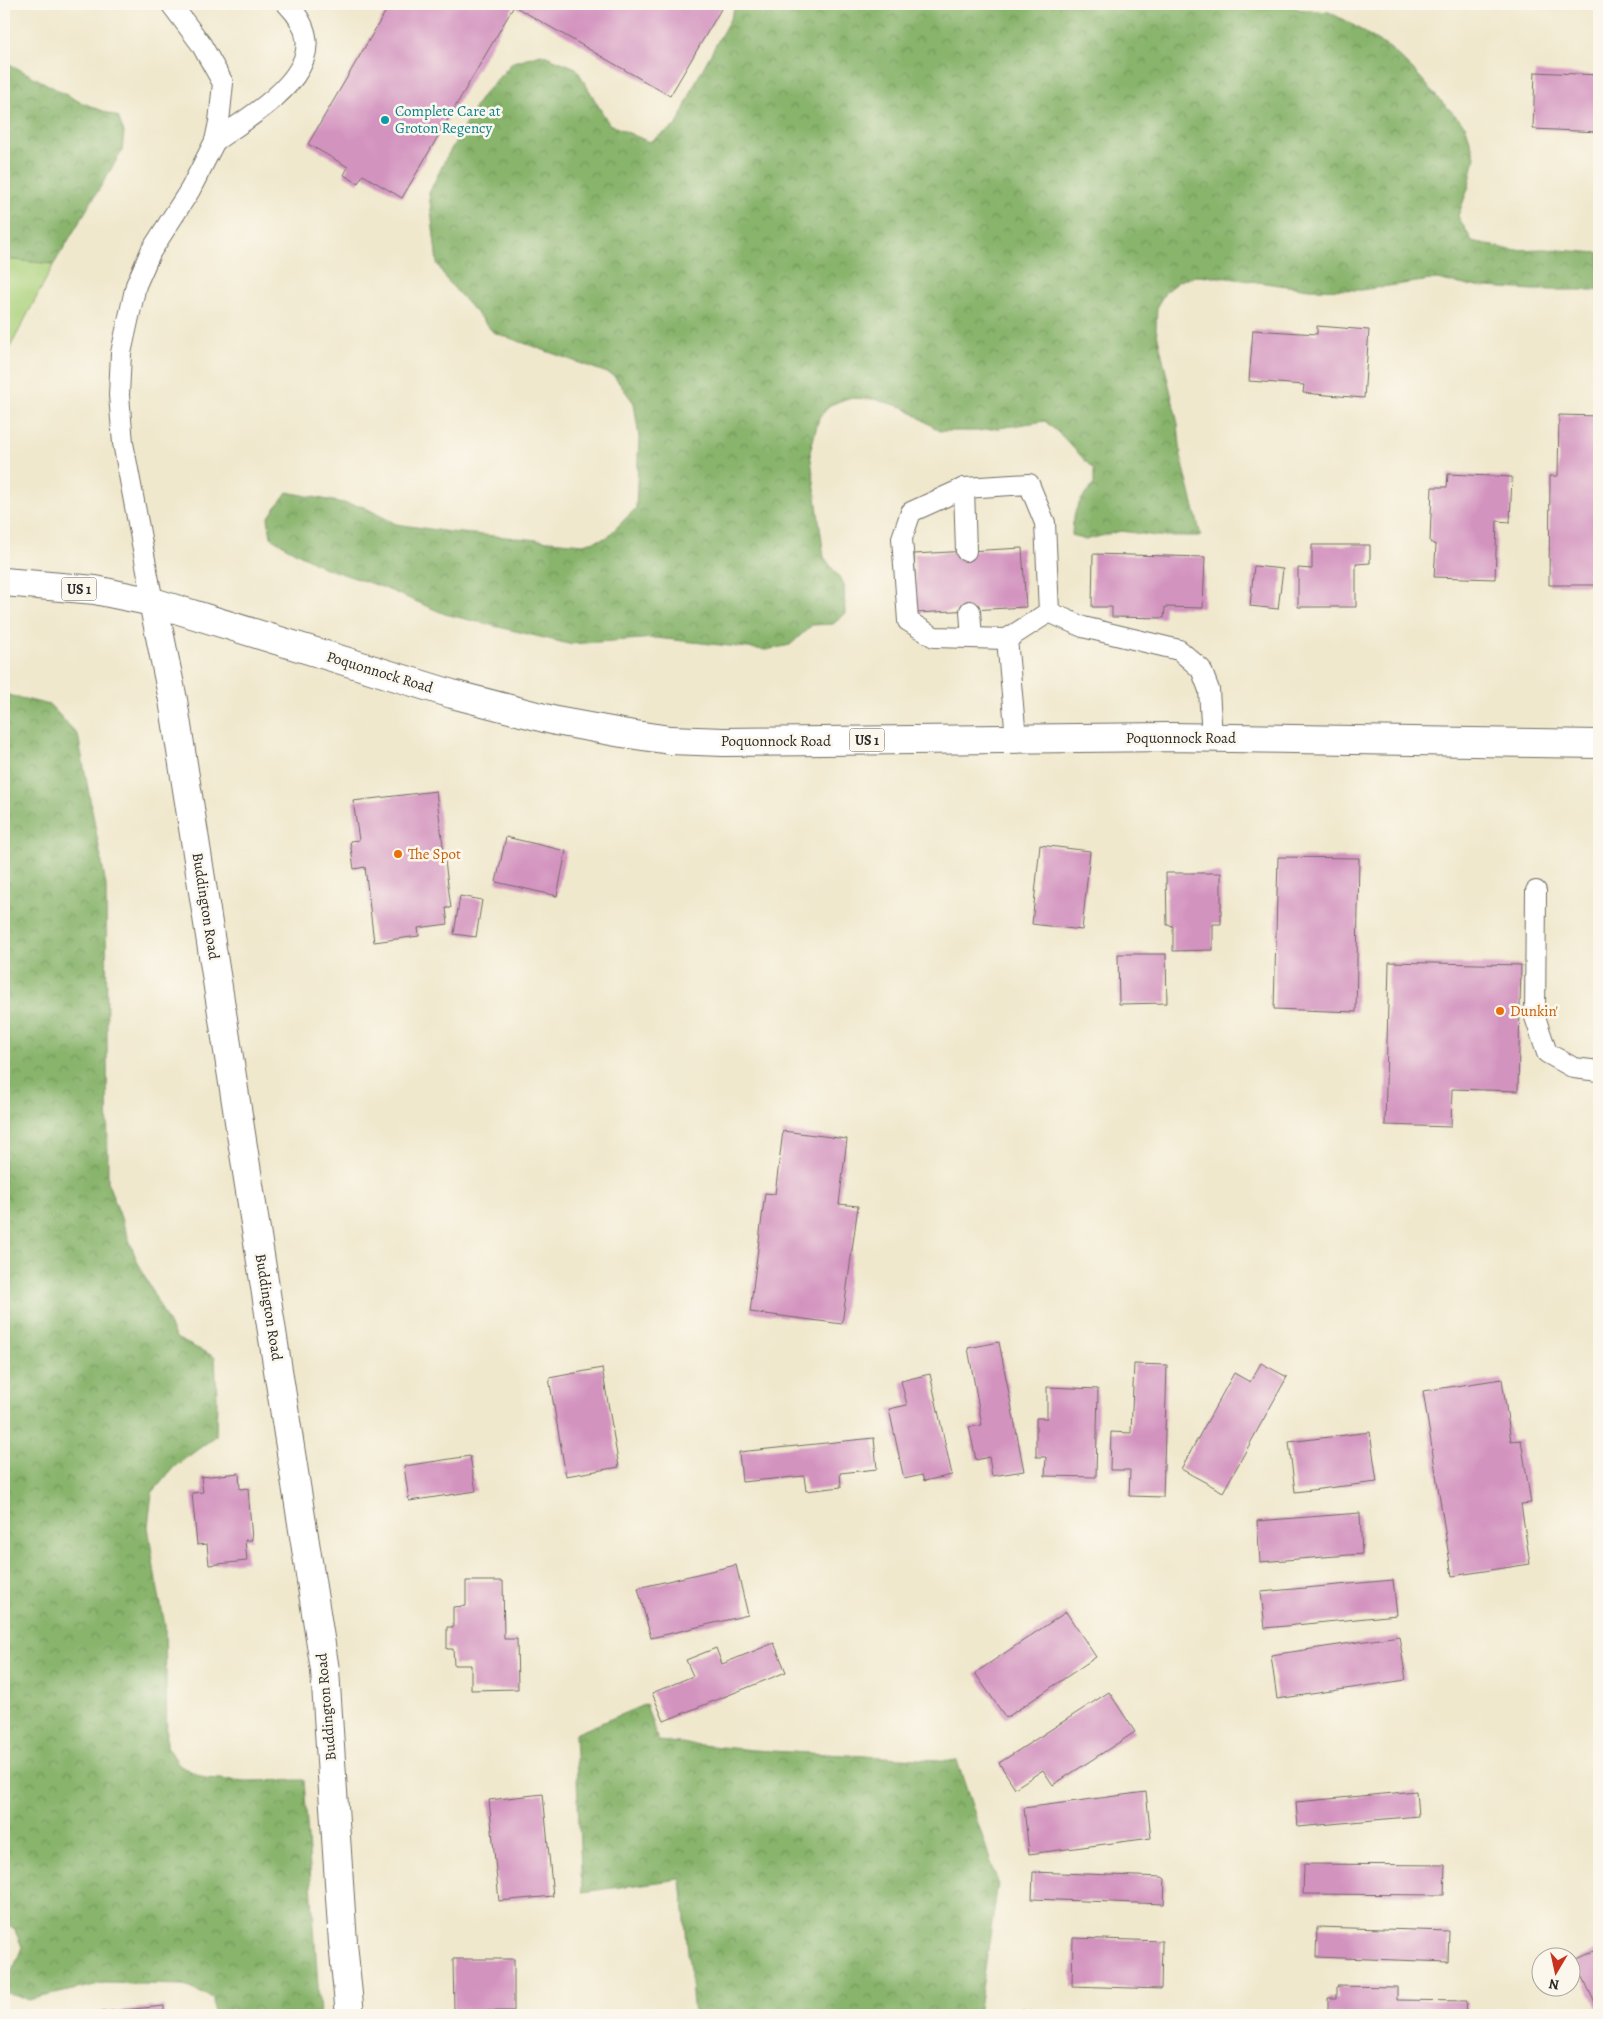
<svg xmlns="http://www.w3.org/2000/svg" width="1603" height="2019" viewBox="0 0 1603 2019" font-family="Alegreya,serif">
<defs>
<pattern id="forest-crowns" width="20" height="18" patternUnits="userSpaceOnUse" patternTransform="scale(1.25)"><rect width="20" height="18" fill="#88b46c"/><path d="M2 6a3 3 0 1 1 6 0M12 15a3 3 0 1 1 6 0" fill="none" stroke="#6f9359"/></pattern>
</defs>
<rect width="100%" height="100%" fill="#fbf7ec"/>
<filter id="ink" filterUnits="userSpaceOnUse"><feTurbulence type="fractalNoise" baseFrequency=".02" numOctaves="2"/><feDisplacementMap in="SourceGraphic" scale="10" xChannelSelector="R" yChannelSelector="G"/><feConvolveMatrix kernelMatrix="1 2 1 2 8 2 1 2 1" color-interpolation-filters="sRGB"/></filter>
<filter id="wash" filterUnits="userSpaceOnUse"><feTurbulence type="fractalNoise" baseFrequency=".0096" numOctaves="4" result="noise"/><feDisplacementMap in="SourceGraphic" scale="20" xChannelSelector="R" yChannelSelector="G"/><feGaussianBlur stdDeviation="1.12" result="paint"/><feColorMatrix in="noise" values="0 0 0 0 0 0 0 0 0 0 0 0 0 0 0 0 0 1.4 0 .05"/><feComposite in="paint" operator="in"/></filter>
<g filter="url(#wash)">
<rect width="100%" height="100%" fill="#f0e8cd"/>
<polygon fill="#abd27c" stroke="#6b7e54" points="4,259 54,264 4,359"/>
<g fill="url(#forest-crowns)" stroke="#5a704c">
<path d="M736,4H1292L1298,9L1329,12L1353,25L1391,49L1419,76L1437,97L1465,125L1475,156L1469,186L1458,216L1472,241L1511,250L1545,249L1599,253V290H1534L1469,286L1437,279L1361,290L1309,289L1221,277L1195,276L1179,281L1166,291L1157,306L1156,329L1178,424L1181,456L1201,536H1156L1121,531L1085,540L1072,535C1073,509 1078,503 1094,484V470L1063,437L1045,421L978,431H940L903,407L874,399L848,398L830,405L819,418L810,452L824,557L844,584L845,614L833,624L812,625L790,645L766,650L656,638L569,644L445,614L382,587L325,568L286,547L271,537L268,518L287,492L364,507L396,524L450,532L583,544L606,538L636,508L639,437L634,403L613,375L493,332L446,279L437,263L429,193L446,158L481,97L513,62L541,54L576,68L609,124L649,142L677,125L696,81L731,17Z"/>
<polygon points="4,61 78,101 118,117 124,132 122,151 54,264 4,259"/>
<polygon points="4,694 50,705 78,735 106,885 108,1183 137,1261 176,1338 215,1357 217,1398 216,1436 174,1467 152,1493 148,1526 155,1575 165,1625 167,1746 180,1766 205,1778 247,1781 304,1780 320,2015 214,2015 213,1998 182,1985 104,1983 28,2000 4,1992 22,1947 14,1928 4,1924"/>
<polygon points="646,1704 658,1741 753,1750 957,1761 998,1883 978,2015 694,2015 681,1879 582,1892 575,1734"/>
</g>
<g id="blocks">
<g fill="#d393bf">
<polygon points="390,4 724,4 670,96 514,6 402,198 363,175 358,183 344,175 348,167 308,144"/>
<polygon points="1535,72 1599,75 1599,132 1533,129"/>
<polygon points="1317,326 1369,330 1364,398 1303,393 1304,385 1249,381 1253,330 1317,334"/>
<polygon points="1559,415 1599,416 1599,585 1549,585 1550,476 1558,476"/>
<polygon points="1448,474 1512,477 1510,522 1497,521 1495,579 1434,577 1436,545 1430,542 1432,487 1447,487"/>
<polygon points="1312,545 1370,545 1370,563 1356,564 1356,607 1298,607 1298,568 1312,569"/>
<polygon points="1022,548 1026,607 917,613 914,554"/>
<polygon points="1093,554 1205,557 1203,608 1165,607 1164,618 1112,617 1112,607 1092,607"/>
<polygon points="1254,566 1283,569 1278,609 1250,606"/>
<polygon points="436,791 451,908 446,908 448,924 418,928 419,936 374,942 365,867 354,869 350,841 359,840 353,801"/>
<polygon points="506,837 566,851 557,896 496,882"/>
<polygon points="1040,845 1090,851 1082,930 1032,924"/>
<polygon points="1278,857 1359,858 1356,1012 1274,1009"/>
<polygon points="1166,873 1221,873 1221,924 1213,924 1213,950 1173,951 1173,926 1167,925"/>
<polygon points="460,896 482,900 476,937 454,934"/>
<polygon points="1118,954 1166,954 1167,1003 1119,1004"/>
<polygon points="1389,962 1521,965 1518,1091 1452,1089 1451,1127 1385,1125"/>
<polygon points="783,1131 847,1139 839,1204 858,1206 842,1324 750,1312 765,1193 775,1194"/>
<polygon points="999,1342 1024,1471 992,1476 989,1457 976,1460 969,1427 982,1425 968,1348"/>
<polygon points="1261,1363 1287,1377 1223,1492 1181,1469 1234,1373 1250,1382"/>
<polygon points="1134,1364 1167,1365 1163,1497 1129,1496 1130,1470 1110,1470 1111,1432 1131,1433"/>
<polygon points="602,1368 619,1467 566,1476 549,1378"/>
<polygon points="930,1374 952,1475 924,1481 922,1475 904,1479 889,1409 907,1405 901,1381"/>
<polygon points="1502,1379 1511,1441 1521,1440 1531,1503 1521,1504 1530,1564 1452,1576 1423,1391"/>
<polygon points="1047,1387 1098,1389 1096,1477 1045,1476 1046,1457 1036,1457 1036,1418 1047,1418"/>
<polygon points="1370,1432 1377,1482 1295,1492 1289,1442"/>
<polygon points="874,1438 877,1469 840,1473 841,1487 806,1491 804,1476 742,1482 739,1452"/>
<polygon points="470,1456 476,1491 409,1501 404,1466"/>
<polygon points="239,1473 240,1489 248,1488 252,1540 245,1540 247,1561 209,1565 207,1544 197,1545 192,1493 203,1492 201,1477"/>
<polygon points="1360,1513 1362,1554 1260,1562 1257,1521"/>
<polygon points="736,1565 748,1615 651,1638 638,1588"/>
<polygon points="1393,1580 1397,1615 1265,1628 1261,1592"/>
<polygon points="466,1581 503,1581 504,1639 517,1639 518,1689 471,1690 471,1665 454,1665 453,1649 447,1649 447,1627 453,1627 453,1607 466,1606"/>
<polygon points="1066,1612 1096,1657 1006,1718 975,1673"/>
<polygon points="1399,1636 1406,1680 1277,1699 1271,1655"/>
<polygon points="774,1643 786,1672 664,1721 652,1693 693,1676 686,1660 716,1648 722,1664"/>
<polygon points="1109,1692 1135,1732 1053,1785 1043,1770 1015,1788 999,1763"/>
<polygon points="1416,1791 1418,1816 1298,1827 1296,1802"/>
<polygon points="1146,1792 1151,1838 1029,1854 1024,1808"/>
<polygon points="543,1794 553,1896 499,1901 489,1800"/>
<polygon points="1304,1864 1445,1865 1444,1895 1303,1894"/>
<polygon points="1033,1872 1162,1877 1165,1879 1164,1904 1032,1899"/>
<polygon points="1317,1927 1449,1931 1448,1962 1316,1957"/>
<polygon points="1073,1938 1162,1941 1161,1989 1072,1986"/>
<polygon points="1599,1949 1599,2012 1575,1960"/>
<polygon points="453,1959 514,1959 514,2011 454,2011"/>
<polygon points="1337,1986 1397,1987 1397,2000 1467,2001 1466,2015 1328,2015 1328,1998 1337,1998"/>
<polygon points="164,2006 164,2015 82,2015 82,2014"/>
<polygon points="1022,2010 1048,2014 1048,2015 1021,2015"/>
</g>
</g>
</g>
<g filter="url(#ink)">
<use href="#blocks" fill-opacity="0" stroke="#706d64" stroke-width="1"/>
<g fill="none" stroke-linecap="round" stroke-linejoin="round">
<defs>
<g id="service">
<path d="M215,141C257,111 346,63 287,4"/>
<polygon points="1029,484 1045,523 1049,612 1007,639 934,637 908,621 902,538 911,512 964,488"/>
<polyline points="964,488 966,551"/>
<polyline points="153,602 123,443 119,395 121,353 136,285 151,251 190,190 215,141 219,122 223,83 201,44 171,4"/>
<polyline points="970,611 972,638"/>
<polyline points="1049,612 1083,627 1179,650 1201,669 1209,690 1212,738"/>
<polyline points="1007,639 1016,738"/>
<polyline points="1536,891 1535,1017 1547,1053 1574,1068 1599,1071"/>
</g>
<polyline id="tertiary" points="153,602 173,700 325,1670 343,1943 350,2015"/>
<polyline id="primary" points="4,582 95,590 153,602 452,694 556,721 622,733 670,740 724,742 1170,737 1599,744"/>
</defs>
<use href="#service" stroke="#706d64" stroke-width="22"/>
<use href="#tertiary" stroke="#706d64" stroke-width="30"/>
<use href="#primary" stroke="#706d64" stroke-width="30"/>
<use href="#service" stroke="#fff" stroke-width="20"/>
<use href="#tertiary" stroke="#fff" stroke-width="28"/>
<use href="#primary" stroke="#fff" stroke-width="28"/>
</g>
</g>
<circle fill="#0f9aa8" stroke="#fbf7ec" stroke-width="2" cx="385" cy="120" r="5"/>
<g fill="#e8710a" stroke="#fbf7ec" stroke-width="2">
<circle cx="398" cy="854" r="5"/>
<circle cx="1500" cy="1011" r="5"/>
</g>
<g text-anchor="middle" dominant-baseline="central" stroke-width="5" stroke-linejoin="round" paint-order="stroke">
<g fill="#fbf7ec" stroke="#696865" stroke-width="1">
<rect x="61.5" y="577.5" width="35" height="23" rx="4"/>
<rect x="849.5" y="728.5" width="35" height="23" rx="4"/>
</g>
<g font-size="14" font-weight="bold" fill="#2b2b2b">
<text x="79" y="589">US 1</text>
<text x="867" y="740">US 1</text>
</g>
<g font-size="15" fill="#0d838f" stroke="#fbf7ec" text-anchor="start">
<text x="395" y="111">Complete Care at<tspan x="395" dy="17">Groton Regency</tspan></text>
</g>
<g font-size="15" fill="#2b2b2b" stroke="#fbf7ec">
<text transform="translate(380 672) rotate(17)">Poquonnock Road</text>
<text x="1181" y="738">Poquonnock Road</text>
<text x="776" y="741">Poquonnock Road</text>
<text transform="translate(206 906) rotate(81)">Buddington Road</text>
<text transform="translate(269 1307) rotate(81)">Buddington Road</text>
<text transform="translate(326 1707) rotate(-95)">Buddington Road</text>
</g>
<g font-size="15" fill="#c56008" stroke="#fbf7ec" text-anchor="start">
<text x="408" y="854">The Spot</text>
<text x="1510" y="1011">Dunkin'</text>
</g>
</g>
<rect width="1603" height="2019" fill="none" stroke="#fbf7ec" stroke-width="20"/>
<g transform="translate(1556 1972) rotate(189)"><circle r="24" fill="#fbf7ec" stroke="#a8a59f"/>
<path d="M0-4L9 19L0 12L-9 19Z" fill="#c8321e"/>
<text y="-8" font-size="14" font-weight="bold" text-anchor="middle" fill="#2b2b2b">N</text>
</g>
</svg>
